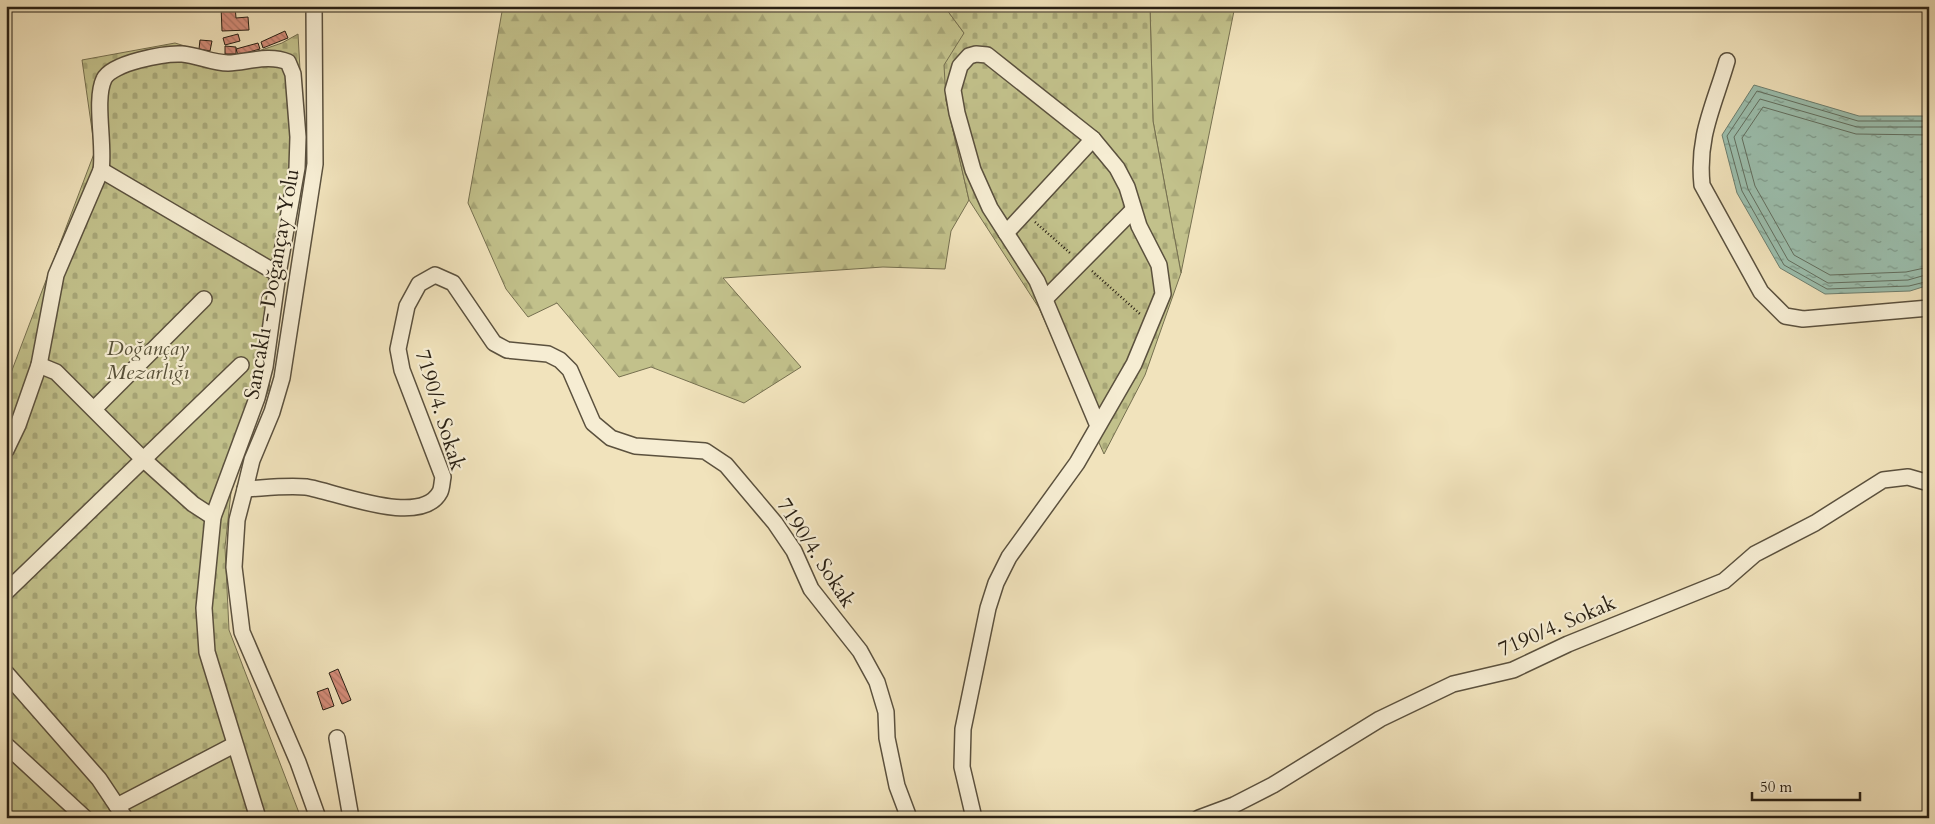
<svg xmlns="http://www.w3.org/2000/svg" width="1935" height="824" viewBox="0 0 1935 824" font-family="Cardo,serif">
<defs>
<pattern id="forest-firs" width="22" height="20" patternUnits="userSpaceOnUse" patternTransform="scale(1.25)"><rect width="22" height="20" fill="#c2c18b"/><path d="M5 1l3.5 6h-7zM16 11l3.5 6h-7z" fill="#a7a677"/></pattern>
<pattern id="cemetery-stones" width="16" height="16" patternUnits="userSpaceOnUse" patternTransform="scale(1.25)"><rect width="16" height="16" fill="#c2c18b"/><path d="M2 7V4a2 2 0 0 1 4 0v3zM10 15v-3a2 2 0 0 1 4 0v3z" fill="#a7a677"/></pattern>
<pattern id="water-ripples" width="26" height="14" patternUnits="userSpaceOnUse" patternTransform="scale(1.25)"><rect width="26" height="14" fill="#9bbead"/><path d="M2 4q2-2 4 0t4 0M15 11q2-2 4 0t4 0" fill="none" stroke="#7e9a8c"/></pattern>
<pattern id="building-back-hatch" width="6" height="6" patternUnits="userSpaceOnUse" patternTransform="scale(1.25)"><rect width="6" height="6" fill="#d58d7a"/><path d="M-1 5l2 2M0 0l6 6M5-1l2 2" fill="none" stroke="#ad7363"/></pattern>
</defs>
<rect width="100%" height="100%" fill="#f1e3bc"/>
<filter id="stains"><feTurbulence type="fractalNoise" baseFrequency=".004" numOctaves="4"/><feColorMatrix values="0 0 0 0 .2 0 0 0 0 .09 0 0 0 0 .02 0 0 0 .5 -.17"/></filter>
<radialGradient id="worn" r=".72"><stop offset=".6" stop-color="#630" stop-opacity="0"/><stop offset="1" stop-color="#630" stop-opacity=".3"/></radialGradient>
<g fill="url(#forest-firs)" stroke="#767050">
<polygon points="503,6 944,6 964,33 946,100 969,200 951,231 945,269 883,267 723,278 801,367 744,403 651,367 619,377 557,303 528,317 506,289 468,203"/>
<polygon points="1150,6 1235,6 1181,273 1153,121"/>
</g>
<g fill="url(#cemetery-stones)" stroke="#767050">
<polygon points="944,6 1150,6 1153,121 1181,273 1145,375 1104,454 1039,308 969,200 946,100 944,65 964,33"/>
<polygon points="298,34 305,158 276,319 269,389 232,483 225,547 229,630 301,818 6,818 6,386 95,151 82,60 175,43 211,54 241,57 282,43"/>
</g>
<polygon fill="url(#water-ripples)" stroke="#6d7f70" points="1754,85 1859,116 1929,116 1929,285 1910,291 1825,294 1780,268 1737,193 1722,135"/>
<g fill="none" stroke-linecap="round" stroke-linejoin="round">
<g stroke="#626f60" stroke-width="1">
<polyline points="1929,121 1858,121 1757,91 1727,136 1742,191 1784,265 1827,289 1909,286 1929,281"/>
<polyline points="1929,127 1857,127 1760,99 1734,137 1748,189 1788,260 1828,283 1908,280 1929,274"/>
<polyline points="1929,135 1856,134 1763,107 1742,138 1755,186 1794,255 1830,275 1906,272 1929,267"/>
</g>
</g>
<g fill="url(#building-back-hatch)" stroke="#292014">
<polygon points="221,6 235,6 236,18 248,17 249,30 222,31"/>
<polygon points="285,31 288,38 263,48 261,42"/>
<polygon points="238,34 240,41 225,45 223,38"/>
<polygon points="200,40 212,41 210,51 199,49"/>
<polygon points="258,43 260,49 238,55 236,49"/>
<polygon points="225,46 236,47 236,54 225,54"/>
<polygon points="338,669 351,700 342,704 329,673"/>
<polygon points="328,688 334,706 323,710 317,692"/>
</g>
<g fill="none" stroke-linecap="round" stroke-linejoin="round">
<defs>
<g id="minor">
<polyline points="314,6 315,164 282,378 272,412 252,460 245,489 237,520 234,567 242,632 298,762 318,818"/>
<path d="M1727,61C1714,106 1697,136 1702,185L1761,292L1785,316L1803,319L1929,308"/>
<polyline points="101,170 278,274"/>
<polyline points="1006,233 1093,139"/>
<polyline points="1045,299 1133,210"/>
<polyline points="39,365 56,372 143,459 193,504 213,517"/>
<polyline points="94,409 204,299"/>
<path d="M6,450L18,425L39,365L56,275L101,170C105,145 94,100 104,79C111,63 165,53 182,54C197,55 212,63 228,63C248,62 269,54 288,62L293,74L298,137L297,168L278,274L265,367L257,398L213,517L204,608L207,652L258,818"/>
<path d="M245,489C264,488 287,485 306,487C337,492 421,528 440,492C442,488 442,481 443,477L402,370L398,349L407,306L419,284L435,275L453,283L494,343L507,350L548,354L560,360L570,370L593,423L611,438L635,446L705,451L726,465L775,523L794,551L811,589L860,651L877,682L886,712L887,738L897,786L909,818"/>
<polyline points="6,592 241,365"/>
<polyline points="6,673 99,779 125,818"/>
<polyline points="337,738 351,818"/>
<polyline points="6,745 85,818"/>
<polyline points="117,806 234,745"/>
<polyline points="974,818 962,767 963,729 988,608 996,583 1009,557 1077,463 1134,364 1163,294 1159,265 1139,226 1127,187 1117,168 1093,139 987,55 976,54 969,56 960,66 953,90 957,113 973,170 990,208 1037,281 1098,426"/>
<polyline points="1199,818 1234,805 1273,785 1380,719 1453,684 1513,670 1568,644 1724,581 1755,554 1815,523 1883,480 1908,477 1929,483"/>
</g>
</defs>
<use href="#minor" stroke="#5b513e" stroke-width="18"/>
<g stroke="#292014" stroke-width="2.5" stroke-dasharray="1 2.5" stroke-linecap="butt">
<polyline points="1035,222 1070,253"/>
<polyline points="1092,271 1140,314"/>
</g>
<use href="#minor" stroke="#f6edd3" stroke-width="15"/>
</g>
<g text-anchor="middle" dominant-baseline="central" stroke-width="4.5" stroke-linejoin="round" paint-order="stroke">
<g font-size="21" fill="#292014" stroke="#f6edd3">
<text transform="translate(272 284) rotate(-80)">Sancaklı - Doğançay Yolu</text>
<text transform="translate(440 410) rotate(73)">7190/4. Sokak</text>
<text transform="translate(816 553) rotate(57)">7190/4. Sokak</text>
<text transform="translate(1557 626) rotate(-23)">7190/4. Sokak</text>
</g>
<g font-size="21" font-style="italic" fill="#575038" stroke="#f6edd3">
<text x="148" y="348">Doğançay<tspan x="148" dy="24">Mezarlığı</tspan></text>
</g>
</g>
<rect width="1935" height="824" fill="none" stroke="#f1e3bc" stroke-width="25"/>
<rect x="8" y="8" width="1920" height="809" fill="none" stroke="#292014" stroke-width="2.5"/>
<rect x="12" y="12" width="1910" height="799" fill="none" stroke="#292014"/>
<path d="M1752 792v8h108v-8" fill="none" stroke="#292014" stroke-width="2.5"/>
<text x="1760" y="792" font-size="15" fill="#292014" stroke="#f6edd3" stroke-width="4" paint-order="stroke">50 m</text>
<rect width="100%" height="100%" filter="url(#stains)"/>
<rect width="100%" height="100%" fill="url(#worn)"/>
</svg>
